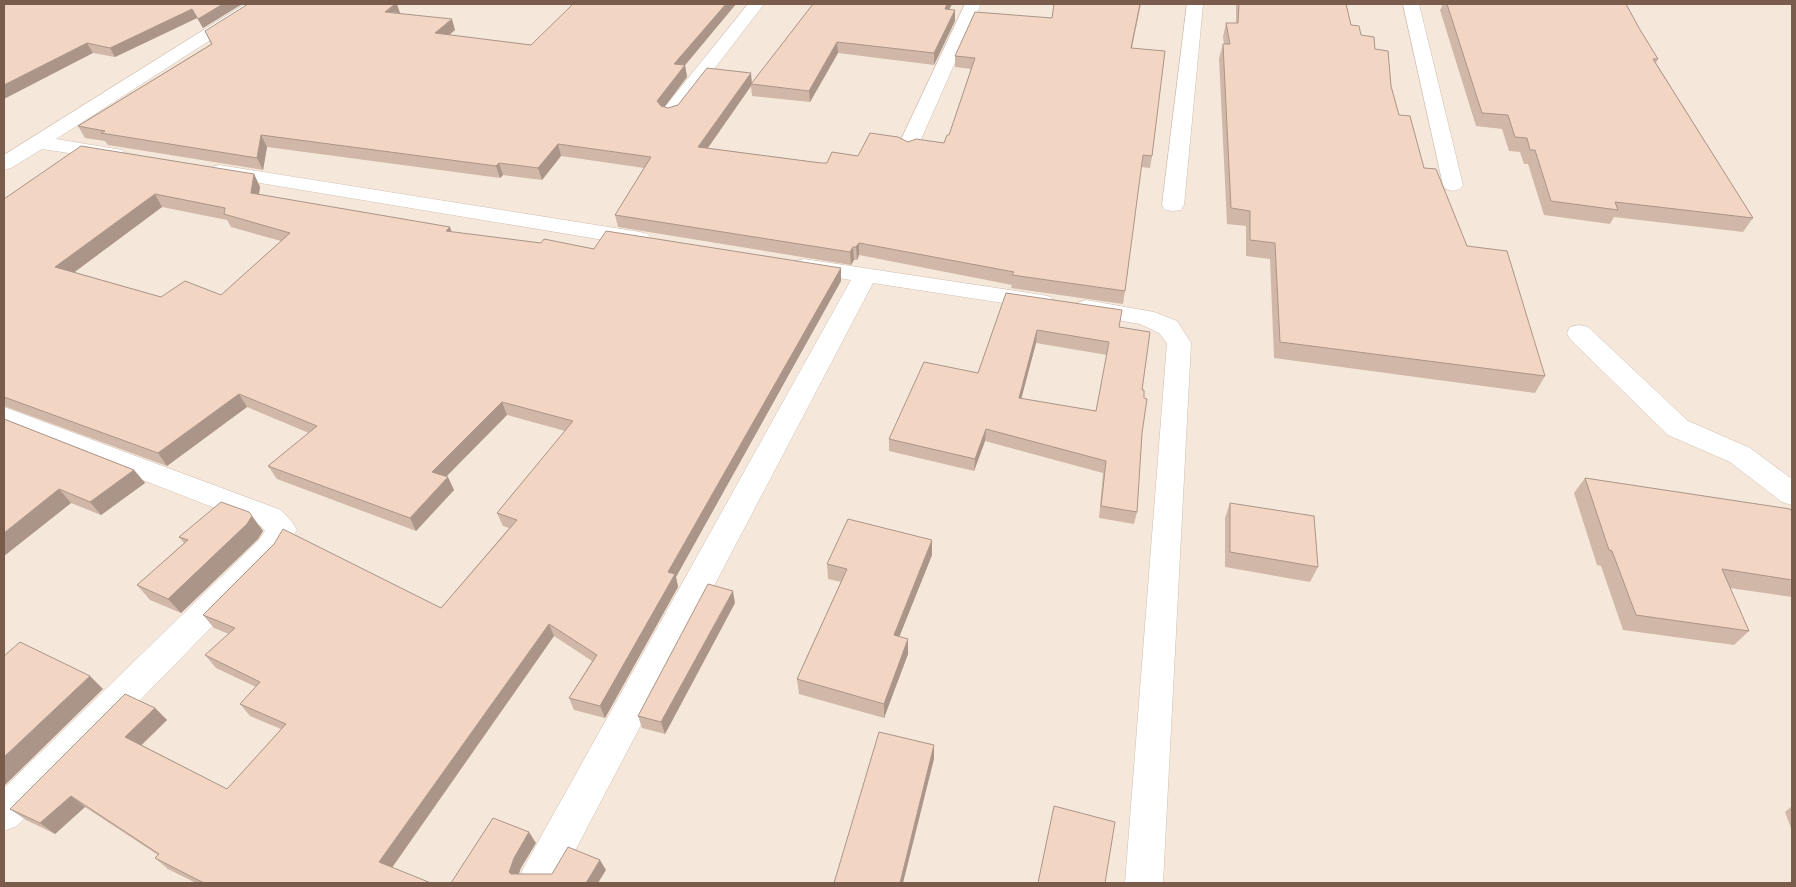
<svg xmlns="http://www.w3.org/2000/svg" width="1796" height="887" viewBox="0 0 1796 887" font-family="Commissioner,sans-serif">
<rect width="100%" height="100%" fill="#fdf6ec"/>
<rect fill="#f5e8da" x="4" y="4" width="1788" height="879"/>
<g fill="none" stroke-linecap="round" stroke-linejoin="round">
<defs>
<g id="minor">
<polygon points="245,4 264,4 262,7 56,139 122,150 125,154 122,158 115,160 42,149 11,168 4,170 4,155"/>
<polygon points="748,4 764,4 678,116 671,118 664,116 661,112 664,108"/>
<polygon points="965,4 981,4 918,146 915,150 908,152 901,150 898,146"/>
<polygon points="1187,4 1203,4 1184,205 1181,210 1173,211 1165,210 1162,205"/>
<polygon points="1403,4 1419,4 1463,185 1460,189 1453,191 1446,189 1443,185"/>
<polygon points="219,165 640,232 648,234 651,239 648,244 640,246 212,175 209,171 212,167"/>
<polygon points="804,259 1043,295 1051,297 1055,302 1051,307 1043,309 873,283 558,883 518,883 523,869 851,280 796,271 792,266 796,261"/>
<polygon points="1086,300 1154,312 1177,321 1191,343 1163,883 1125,883 1167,343 1159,333 1140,324 1077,313 1074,308 1077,303"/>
<polygon points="1579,325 1588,327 1688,421 1750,448 1792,479 1792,505 1782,502 1730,462 1668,435 1570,339 1567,333 1570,327"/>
<polygon points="4,407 281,510 292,522 297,530 281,556 17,826 4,831 4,788 259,540 265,531 261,526 4,426"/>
</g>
</defs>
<use href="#minor" stroke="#d1beb0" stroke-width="1"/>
<use href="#minor" fill="#fff" fill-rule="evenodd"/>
</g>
<g fill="#d1b7a8" fill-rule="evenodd">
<polygon points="4,4 242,4 203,28 197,18 115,57 93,53"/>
<polygon points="736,4 685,65 687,77 664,107 668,108 752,83 813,4 952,4 949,10 955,10 955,21 934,65 838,53 810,102 752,96 751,86 708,148 821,163 827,163 858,156 908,142 944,143 949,135 971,69 955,67 955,56 1052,18 1054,4 1141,4 1132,48 1152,156 1150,168 1141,167 1125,291 1123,304 1011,288 1012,285 859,255 857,260 854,260 851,265 618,227 615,215 644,168 561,156 542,180 503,175 500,178 267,147 263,170 108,145 105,141 85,138 78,126 211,44 205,31 400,13 455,30 449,35 531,45"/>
<polygon points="1236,4 1346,4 1351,25 1375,49 1391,86 1399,115 1424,168 1467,246 1545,376 1535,393 1274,358 1270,259 1246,256 1246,226 1227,224 1219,58 1223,44 1224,44 1223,37 1226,23 1236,23"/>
<polygon points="1443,4 1626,4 1639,28 1658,59 1656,63 1753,218 1743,232 1614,217 1610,224 1544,215 1528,164 1524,164 1520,152 1509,151 1502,129 1476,126 1440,10"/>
<path d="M254,174L260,187L259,194L451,232L541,243L594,249L841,268V281L676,577L678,587L605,718L574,710L569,698L592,661L554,636L392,868L431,883H196L168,869L155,858L158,855L85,807L55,834L26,820L10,809L155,708L167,720L142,745L227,789L281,729L250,716L240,704L256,687L216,668L205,655L229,634L214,628L203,615L441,608L509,528L503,526L497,513L565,431L507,415L446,476L454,490L416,531L277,479L268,466L309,433L247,407L167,466L4,406V199ZM162,207L227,220L231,227L281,241L221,295L161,297L74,272Z"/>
<path d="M1006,293L1119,327L1142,390V433L1137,512L1134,524L1099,518L1103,473L985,441L974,471L889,451V439L978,373ZM1036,343L1107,355L1096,411L1021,399Z"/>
<polygon points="4,419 134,470 145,483 101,515 71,503 4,556"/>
<polygon points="1585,478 1792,512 1792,597 1730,588 1749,631 1734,645 1623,630 1601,566 1597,565 1574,493"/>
<polygon points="1230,503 1318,567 1310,582 1225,567 1225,518"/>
<polygon points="252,516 263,531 258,539 181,613 150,600 137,585 184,543 179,537"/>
<polygon points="932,540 932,555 899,637 908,654 884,718 799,694 797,679 841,582 828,579 827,564"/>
<polygon points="735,603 665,734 642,728 638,716"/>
<polygon points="1792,806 1792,831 1785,812"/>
</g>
<g fill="#aa9588">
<polygon points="223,4 242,4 203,28 198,19"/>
<polygon points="395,4 397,4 400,13 385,12"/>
<polygon points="726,4 736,4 676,76 674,64"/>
<polygon points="947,4 952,4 944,20 945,9"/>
<polygon points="192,9 197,18 115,57 110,48"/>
<polygon points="955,10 955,21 934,65 934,53"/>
<polygon points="452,19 455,30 438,44 435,33"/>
<polygon points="837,42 838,53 810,102 809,91"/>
<polygon points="87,43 93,53 4,99 4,85"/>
<polygon points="685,65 687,77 660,113 657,101"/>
<polygon points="751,73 752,84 751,84 751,86 700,159 698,147"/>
<polygon points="261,135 267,147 263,170 257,158"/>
<polygon points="558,144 561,156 542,180 538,168"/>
<polygon points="499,163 503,175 500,178 496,166"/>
<polygon points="254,174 260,187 257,206 251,193"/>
<polygon points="155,194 162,207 64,280 55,267"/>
<polygon points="450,227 454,240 446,231"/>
<polygon points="859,243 859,255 857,260 856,247"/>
<polygon points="853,247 854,260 851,265 850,252"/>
<polygon points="841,268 841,281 676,577 678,587 605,718 600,706 668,572"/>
<polygon points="1037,330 1036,343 1018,411 1019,398"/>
<polygon points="239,394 247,407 167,466 158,453"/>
<polygon points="502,402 507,415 438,485 432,472"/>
<polygon points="986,429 985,441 974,471 975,459"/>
<polygon points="134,470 145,483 101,515 90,502"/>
<polygon points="448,477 454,490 416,531 410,518"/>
<polygon points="59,489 71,503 4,556 4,533"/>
<polygon points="252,516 263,531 258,539 181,613 168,599"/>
<polygon points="932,540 932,555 894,650 894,635"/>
<polygon points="733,591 735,603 665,734 661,722"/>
<polygon points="549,624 554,636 388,873 379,862"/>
<polygon points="908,639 908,654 884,718 884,704"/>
<polygon points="90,676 103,689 4,786 4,757"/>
<polygon points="155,708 167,720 138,748 125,737"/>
<polygon points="934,745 934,759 903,883 900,883"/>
<polygon points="71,796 85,807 55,834 40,823"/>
<polygon points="529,832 536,843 521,868 516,882 509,872 514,858"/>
<polygon points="600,860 606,870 598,883 586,883"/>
</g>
<g fill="#f3d5c3" stroke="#aa9588" fill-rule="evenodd">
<polygon points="4,4 223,4 198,19 192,9 110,48 87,43 4,85"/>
<polygon points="248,4 395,4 385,12 452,19 435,33 531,45 573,4 726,4 674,64 685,65 657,101 661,106 668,108 678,105 707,68 751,73 698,147 821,163 827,163 832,152 858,156 870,133 898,137 908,142 916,139 944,143 947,135 949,135 975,58 955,56 975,12 1052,18 1054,4 1140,4 1131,48 1165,51 1152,156 1143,155 1125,291 1012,275 1014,272 859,243 856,247 853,247 850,252 615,215 651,157 558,144 538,168 499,163 496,166 261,135 257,158 101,133 105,131 78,126 212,44 205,31"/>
<polygon points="813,4 947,4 945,9 955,10 934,53 837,42 809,91 751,84"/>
<polygon points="1239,4 1346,4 1351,25 1359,26 1361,35 1374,37 1375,49 1388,51 1391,86 1399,115 1410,116 1424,168 1436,169 1467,246 1507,251 1545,376 1280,342 1275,243 1250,240 1250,211 1231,208 1223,44 1230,44 1226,23 1238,23"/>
<polygon points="1447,4 1626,4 1639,28 1658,59 1653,59 1753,218 1615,202 1618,210 1551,201 1535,150 1530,150 1527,138 1515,137 1508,115 1482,113"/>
<path d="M81,146L254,174L251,193L450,227L446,231L541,243L544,239L594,249L606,231L841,268L668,572L675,574L600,706L569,698L597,655L549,624L379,862L431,883H204L155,858L159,854L71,796L40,823L10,809L125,694L155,708L125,737L227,789L286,724L240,704L260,682L205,655L235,628L203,615L274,544L283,529L441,608L517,520L497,513L573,421L502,402L432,472L448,477L410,518L268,466L317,426L239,394L158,453L4,397V199ZM155,194L225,208L224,214L290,233L221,295L185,281L161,297L55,267Z"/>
<path d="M1006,293L1122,310L1119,327L1150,332L1142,390H1144V398L1147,399L1142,433L1137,512L1101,506L1106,461L986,429L975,459L889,439L924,362L978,373ZM1037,330L1109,342L1096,411L1019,398Z"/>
<polygon points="4,419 134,470 90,502 59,489 4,533"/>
<polygon points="1585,478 1790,509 1792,512 1792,580 1722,569 1749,631 1636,615 1612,551 1609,550"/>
<polygon points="221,502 249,512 252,516 247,524 168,599 137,585 188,540 179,537"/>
<polygon points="1230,503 1314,516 1318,567 1230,552"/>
<polygon points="848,519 932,540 894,635 908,639 884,704 797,679 847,569 827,564"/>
<polygon points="708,584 733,591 661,722 638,716"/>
<polygon points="20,642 90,676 4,757 4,656"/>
<polygon points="879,732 934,745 900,883 834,883"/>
<polygon points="1054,806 1115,822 1105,883 1038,883"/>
<polygon points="493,818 529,832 514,858 509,872 511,874 552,874 568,847 600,860 586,883 451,883"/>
</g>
<rect width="1796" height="887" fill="none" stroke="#7a5c4d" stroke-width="10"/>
</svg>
